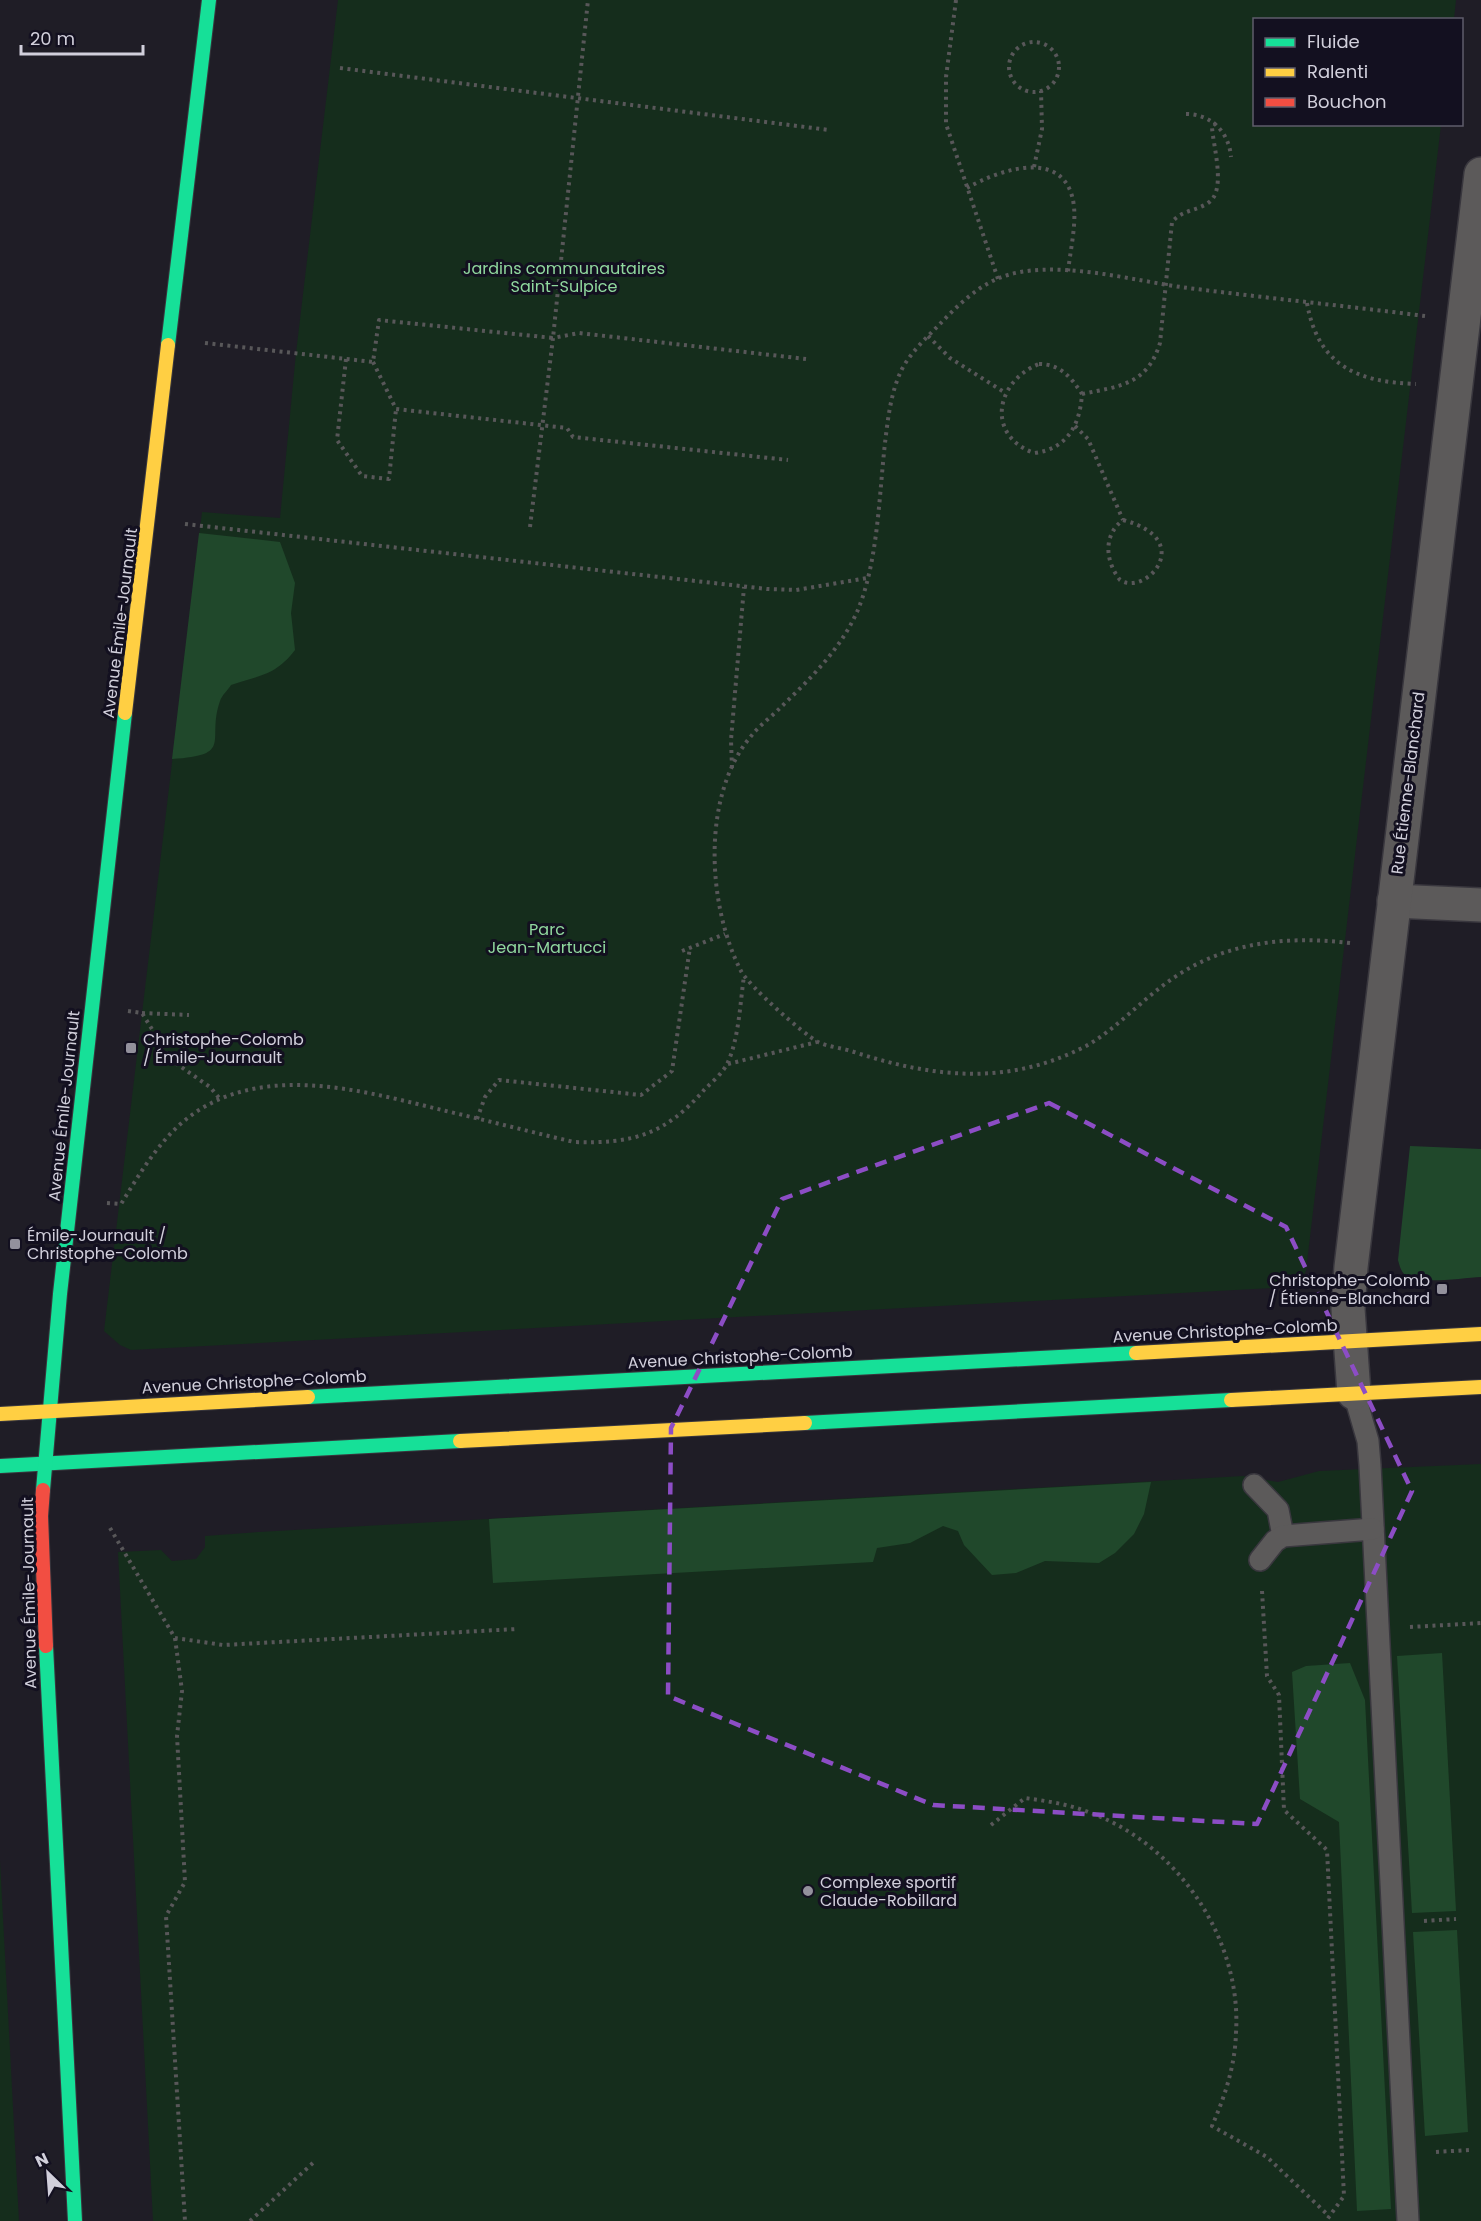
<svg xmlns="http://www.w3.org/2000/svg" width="1481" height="2221" viewBox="0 0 1481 2221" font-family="Poppins,sans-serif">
<rect width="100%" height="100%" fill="#1f1d26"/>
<g fill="#152d1c">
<polygon points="338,0 1456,0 1454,19 1254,20 1254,124 1441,125 1306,1271 1300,1282 1291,1287 131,1350 120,1345 104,1331 202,512 280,518 296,353"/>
<polygon points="1481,1464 1481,2221 153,2221 118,1552 161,1550 172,1561 196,1559 205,1547 205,1536 259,1532 1243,1476 1278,1482 1319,1471"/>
<polygon points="0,1861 19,2221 0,2221"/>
</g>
<g fill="#20482b">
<path d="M199,533L280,542L295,583L291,613L295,650C275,676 260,675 231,685C228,690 222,695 220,701C206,741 235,755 172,759Z"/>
<path d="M1410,1146L1481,1149V1277C1463,1278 1423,1284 1408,1277C1401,1273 1400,1267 1398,1260Z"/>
<polygon points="1151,1482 1144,1514 1134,1534 1115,1553 1099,1563 1045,1561 1016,1573 992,1575 964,1545 958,1531 943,1526 910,1543 877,1548 873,1562 493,1583 489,1519"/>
<polygon points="1442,1653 1456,1911 1412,1913 1397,1656"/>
<polygon points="1350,1663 1365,1700 1391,2209 1357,2211 1339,1822 1300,1799 1292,1672 1306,1666"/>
<polygon points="1457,1930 1468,2132 1425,2136 1413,1932"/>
</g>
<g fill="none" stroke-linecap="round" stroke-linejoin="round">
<defs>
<g id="lane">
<polyline points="1354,1393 1368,1441 1370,1465 1408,2221"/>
<polyline points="1254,1485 1278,1510 1283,1536"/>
<polyline points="1260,1560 1275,1541 1283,1536 1373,1529"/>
</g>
<g id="street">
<polyline points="1394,901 1481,905"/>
<polyline points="1354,1393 1348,1309 1351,1267 1481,174"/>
</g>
<g id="fast">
<polyline points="168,345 209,0"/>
<polyline points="308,1397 1136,1353"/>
<polyline points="805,1423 1231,1400"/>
<polyline points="0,1466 460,1441"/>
<polyline points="43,1490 60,1294 125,713"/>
<polyline points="46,1646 75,2221"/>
</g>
<g id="slow">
<polyline points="125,713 168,345"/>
<polyline points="1136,1353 1481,1334"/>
<polyline points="1231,1400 1481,1387"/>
<polyline points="0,1414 308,1397"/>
<polyline points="460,1441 805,1423"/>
</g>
<polyline id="jam" points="43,1490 41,1516 46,1646"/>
</defs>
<use href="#lane" stroke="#39373e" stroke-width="24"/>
<use href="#street" stroke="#39373e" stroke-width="36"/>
<use href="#fast" stroke="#39373e" stroke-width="16"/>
<use href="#slow" stroke="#39373e" stroke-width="16"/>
<use href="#jam" stroke="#39373e" stroke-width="16"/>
<g stroke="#585759" stroke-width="4" stroke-dasharray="3 4.5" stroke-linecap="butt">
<polyline points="956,0 946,77 946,124 998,279"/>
<circle cx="1034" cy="67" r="25"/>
<polyline points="340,68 829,130"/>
<path d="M1186,114C1211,114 1229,132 1231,157"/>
<polyline points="1034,167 1042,129 1041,91"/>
<path d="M967,188C1002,168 1068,147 1074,207C1076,227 1070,252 1068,272"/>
<path d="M1307,303C1318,365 1356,382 1416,384"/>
<polyline points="928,336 950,358 1004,392"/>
<polyline points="205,343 373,362 379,320 553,338 588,0"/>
<polyline points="346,359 337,440 362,476 389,479 396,409"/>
<polyline points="373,362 396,409 567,428 573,437 788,460"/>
<path d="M1039,364C1060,364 1071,377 1082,394C1080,424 1068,449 1034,453C985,435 996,381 1039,364Z"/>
<path d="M1082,394C1120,386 1147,385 1160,343L1172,222C1182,210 1196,211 1208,203C1227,191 1213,146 1212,127L1218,121"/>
<polyline points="1075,426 1088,439 1123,520"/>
<path d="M1123,520C1198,540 1145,597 1120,580C1105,561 1103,535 1123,520Z"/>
<polyline points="185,524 767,589 796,590 867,578"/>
<polyline points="530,527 553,338 579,333 806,359"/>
<polyline points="732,768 731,740 744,587"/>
<path d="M1350,943C1281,935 1217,943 1161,987C1136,1006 1113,1031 1086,1046C1009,1086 934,1078 854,1052C843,1048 828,1047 818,1042C802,1033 749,986 741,971C707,905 701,794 752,735C760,725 771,717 780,708C809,680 840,650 857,612C878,563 879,496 885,443C888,418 891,391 902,369C911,352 926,338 939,325C956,307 975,288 999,278C1051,257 1133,281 1188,288C1267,298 1346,306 1425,316"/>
<polyline points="682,951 725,934"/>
<polyline points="128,1011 142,1013 171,1060 210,1087 220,1099"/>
<polyline points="142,1013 189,1015"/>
<polyline points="728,1064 817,1042"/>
<polyline points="477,1119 485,1097 499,1080 641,1095 672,1071 690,947"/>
<path d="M107,1203L121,1204C142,1170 164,1132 199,1110C272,1064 368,1092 446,1111C489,1121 531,1132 574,1142C632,1144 665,1135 704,1090C712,1082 724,1072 728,1062C739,1037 740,1004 744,976"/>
<polyline points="110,1528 175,1638 223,1645 517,1629"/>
<polyline points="1262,1591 1267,1676 1279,1695 1284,1810 1327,1850 1344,2196 1326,2221"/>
<polyline points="1410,1627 1481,1623"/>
<polyline points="175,1638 182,1691 177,1736 185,1882 166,1916 185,2221"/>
<path d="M991,1825L1025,1798C1046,1801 1068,1804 1088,1812C1177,1843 1242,1939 1236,2033C1235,2066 1225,2096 1212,2126L1267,2157L1329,2216"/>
<polyline points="1424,1921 1456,1919"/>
<polyline points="1436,2152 1469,2150"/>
<polyline points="250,2221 314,2162"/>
</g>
<use href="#lane" stroke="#5c5a5a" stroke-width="21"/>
<use href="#street" stroke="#5c5a5a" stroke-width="33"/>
<use href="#fast" stroke="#16e098" stroke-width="14"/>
<use href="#slow" stroke="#ffcf43" stroke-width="14"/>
<use href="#jam" stroke="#f24e42" stroke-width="14"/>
</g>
<path fill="none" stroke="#8c4dc5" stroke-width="4.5" stroke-dasharray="12 8" stroke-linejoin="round" d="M1049,1103L1286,1227L1412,1491L1257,1824L933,1805L668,1696L671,1428L782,1199Z"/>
<g fill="#93919c" stroke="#131020" stroke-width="2">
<rect x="125" y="1042" width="12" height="12" rx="3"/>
<rect x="9" y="1238" width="12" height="12" rx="3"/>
<rect x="1436" y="1283" width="12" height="12" rx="3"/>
<circle cx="808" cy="1891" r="6"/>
</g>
<g text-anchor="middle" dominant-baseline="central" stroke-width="6" stroke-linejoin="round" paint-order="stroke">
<g font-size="16" fill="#90d89e" stroke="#131020">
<text x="564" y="268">Jardins communautaires<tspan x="564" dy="18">Saint-Sulpice</tspan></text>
<text x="547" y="929">Parc<tspan x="547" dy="18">Jean-Martucci</tspan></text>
</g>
<g font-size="16" fill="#d1cfdb" stroke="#131020">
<text transform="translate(120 623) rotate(-83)">Avenue Émile-Journault</text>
<text transform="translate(1408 783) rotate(-83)">Rue Étienne-Blanchard</text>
<text transform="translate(64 1106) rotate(-84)">Avenue Émile-Journault</text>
<text transform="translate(1225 1331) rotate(-3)">Avenue Christophe-Colomb</text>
<text transform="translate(740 1357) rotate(-3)">Avenue Christophe-Colomb</text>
<text transform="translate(254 1382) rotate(-3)">Avenue Christophe-Colomb</text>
<text transform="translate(29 1593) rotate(-91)">Avenue Émile-Journault</text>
</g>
<g font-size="16" fill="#d1cfdb" stroke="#131020" text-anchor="start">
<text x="143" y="1039">Christophe-Colomb<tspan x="143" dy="18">/ Émile-Journault</tspan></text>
<text x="27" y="1235">Émile-Journault /<tspan x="27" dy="18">Christophe-Colomb</tspan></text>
<text x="1430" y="1280" text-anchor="end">Christophe-Colomb<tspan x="1430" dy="18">/ Étienne-Blanchard</tspan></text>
<text x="820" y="1882">Complexe sportif<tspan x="820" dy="18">Claude-Robillard</tspan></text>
</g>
</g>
<rect x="1253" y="18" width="210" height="108" fill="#131020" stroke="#5f5c6b" stroke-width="1.5"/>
<rect x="1265" y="38" width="30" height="9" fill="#16e098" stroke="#5f5c6b" stroke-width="1.5"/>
<text x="1307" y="48" font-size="18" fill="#d1cfdb">Fluide</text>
<rect x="1265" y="68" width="30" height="9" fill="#ffcf43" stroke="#5f5c6b" stroke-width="1.5"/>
<text x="1307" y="78" font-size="18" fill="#d1cfdb">Ralenti</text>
<rect x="1265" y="98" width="30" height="9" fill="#f24e42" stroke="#5f5c6b" stroke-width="1.5"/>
<text x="1307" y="108" font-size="18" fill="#d1cfdb">Bouchon</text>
<g transform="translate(48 2173) rotate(335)" stroke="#131020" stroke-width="4.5" paint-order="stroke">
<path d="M0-4.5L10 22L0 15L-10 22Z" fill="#d1cfdb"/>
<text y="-9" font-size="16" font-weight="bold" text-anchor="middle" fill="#d1cfdb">N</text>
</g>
<path d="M21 45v9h122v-9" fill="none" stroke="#d1cfdb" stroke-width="3"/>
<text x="30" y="45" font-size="18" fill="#d1cfdb" stroke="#131020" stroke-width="4.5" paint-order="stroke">20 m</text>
</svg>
